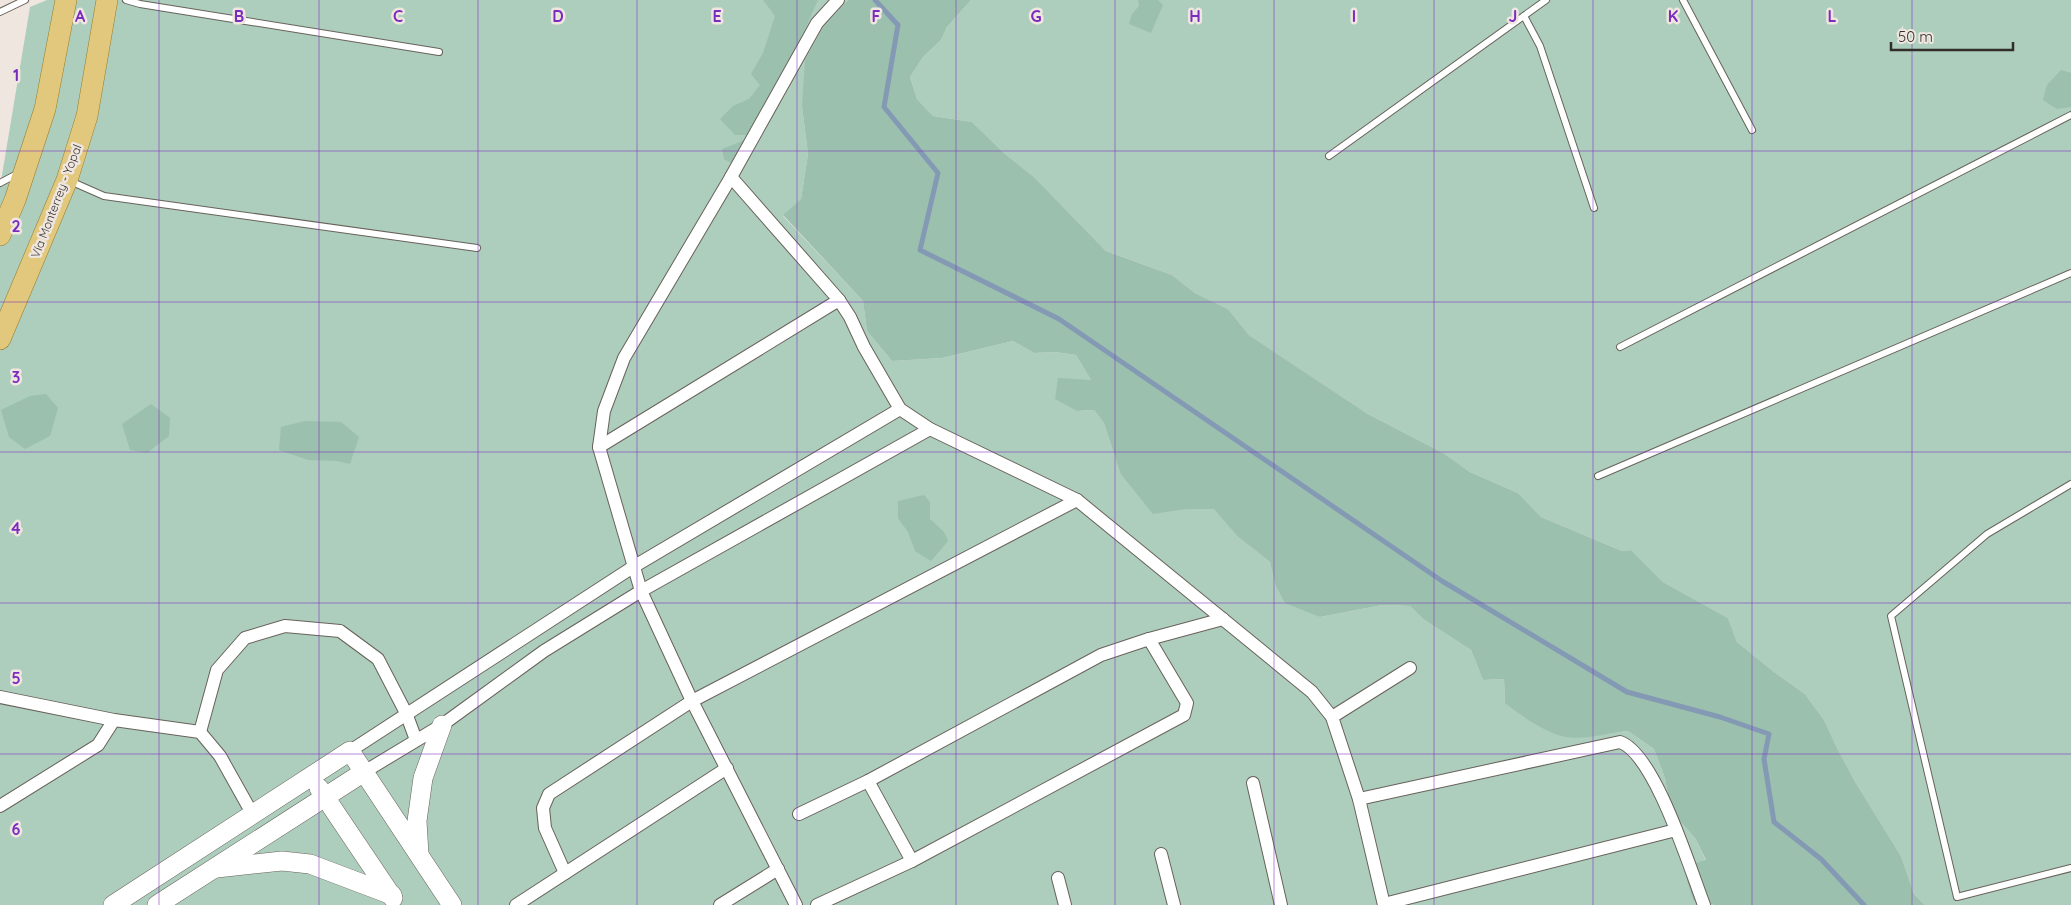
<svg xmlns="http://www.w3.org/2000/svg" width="2071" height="905" viewBox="0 0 2071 905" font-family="Quicksand,sans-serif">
<rect width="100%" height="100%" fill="#eee6df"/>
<g fill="#adcdbd">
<polygon points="47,0 848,0 824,26 802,107 808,154 801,199 783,216 863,301 867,331 892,361 942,358 1013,341 1034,353 1055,352 1076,355 1091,380 1077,411 1094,410 1104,423 1120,473 1185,509 1214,508 1238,537 1270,562 1275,584 1320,617 1383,605 1410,606 1423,619 1471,650 1483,680 1504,679 1505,703 1584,737 1628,731 1654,749 1665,778 1671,811 1695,838 1706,861 1686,878 1693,899 1714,905 0,905 0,224 10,200 0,206 0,187 30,7"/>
<polygon points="971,0 2071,0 2071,905 1925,905 1914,894 1901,856 1854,780 1835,747 1824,720 1805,694 1774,672 1737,642 1728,618 1663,582 1631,550 1622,551 1541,517 1518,493 1470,472 1445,454 1368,414 1249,335 1228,309 1195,293 1172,275 1106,251 1034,177 1004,153 972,122 933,116 917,99 910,77 923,57 941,40 947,27"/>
</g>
<g fill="#9bc0ae">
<polygon points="763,0 818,0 801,38 789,86 773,117 740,168 724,159 722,149 740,142 752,135 735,135 720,119 733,106 749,99 760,85 751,74 763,53 775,16"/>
<path d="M848,0H971L947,27L941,40L923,57L910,77L917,99L933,116L972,122L1004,153L1034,177L1106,251L1172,275L1195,293L1228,309L1249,335L1368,414L1445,454L1470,472L1518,493L1541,517L1622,551L1631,550L1663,582L1728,618L1737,642L1774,672L1805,694L1824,720L1836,747L1854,780L1901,856L1914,894L1925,905H1714L1693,900L1686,878L1693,864L1706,860L1695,838L1671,811L1665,778L1654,749L1628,731C1609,733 1585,740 1566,737C1547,734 1520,715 1505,703L1504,679L1483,680L1471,650L1423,619L1410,606L1383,605L1320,617L1285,603L1275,584L1270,562L1238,537L1214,509H1185L1153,514L1120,473L1104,423L1094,410L1077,411L1055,399L1058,378L1091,380L1076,355L1055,352L1034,353L1013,341L942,358L892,361L867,331L863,301L783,215L801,199L808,154L802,107L805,60L824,26Z"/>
<polygon points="1138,0 1158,0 1163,5 1151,33 1129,24 1132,14 1139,6"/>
<polygon points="2061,70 2071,73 2071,107 2057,109 2043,100 2047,85"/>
<polygon points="46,394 58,408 50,436 25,449 9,437 1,410 30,396"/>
<polygon points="151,404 170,418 169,436 147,453 130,450 122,424"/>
<polygon points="305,421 341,422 359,437 350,464 337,461 308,460 279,450 281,427"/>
<polygon points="924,495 930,502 930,519 944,532 948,541 931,561 915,551 908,532 898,518 898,501"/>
</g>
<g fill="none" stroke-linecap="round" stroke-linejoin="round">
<polyline stroke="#849ab4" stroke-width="5" points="875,0 898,25 884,107 938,173 920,250 1059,319 1442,581 1627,692 1720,717 1769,734 1764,759 1774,822 1821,859 1864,905"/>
<defs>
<g id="lane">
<polyline points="126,0 140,4 439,52"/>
<polyline points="1683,0 1752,130"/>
<polyline points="0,12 25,0"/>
<polyline points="1524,16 1540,46 1594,208"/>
<polyline points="1329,156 1546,0"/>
<polyline points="70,181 104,196 477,248"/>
<polyline points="0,183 17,174"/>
<polyline points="1620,347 2071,115"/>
<polyline points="1598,476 2071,273"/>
<polyline points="2071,484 1987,534 1891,616 1957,897 2071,868"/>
</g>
<g id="street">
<polyline points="731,177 839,300 850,317 864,347 900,409 930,429 1077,500 1312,692 1332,717 1359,799 1384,905"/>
<polyline points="599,447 839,300"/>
<polyline points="0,697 114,720 200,732 220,756 253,815"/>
<polyline points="1332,717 1410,668"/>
<polyline points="200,732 217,670 245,638 285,626 340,631 378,659 406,713 416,740"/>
<polyline points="350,751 633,567 900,409"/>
<polyline points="364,772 442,725 544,651 641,591 930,429"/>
<polyline points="868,781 912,861"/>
<polyline points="1253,783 1281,905"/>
<path d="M1359,799L1620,742C1655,754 1690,869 1704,905"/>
<polyline points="0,806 98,745 114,720"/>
<polyline points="799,814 868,781 1101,655 1149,639 1223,619"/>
<polyline points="1161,854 1174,905"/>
<polyline points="565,873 545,828 543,808 549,794 692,701 1077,500"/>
<polyline points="1058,878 1065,905"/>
<polyline points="1384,904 1676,830"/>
<polyline points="516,905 727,768"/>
<polyline points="720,905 778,869"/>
<polyline points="796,905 692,701 641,591 599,447 604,411 624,358 731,177 817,23 838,0"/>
<polyline points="817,905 912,861 1184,715 1187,703 1149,639"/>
</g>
<g id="secondary">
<polyline points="319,788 393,898"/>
<polyline points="419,854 417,821 423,778 442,725"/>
<polyline points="217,868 282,861 310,864 392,895"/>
<polyline points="113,905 350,751 452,905"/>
<polyline points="157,905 364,772"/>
</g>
<g id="primary">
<polyline points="0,235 15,200 45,109 66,0"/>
<polyline points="0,339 67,180 87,116 107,0"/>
</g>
</defs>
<use href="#lane" stroke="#68625b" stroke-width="8"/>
<use href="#street" stroke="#68625b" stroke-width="14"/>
<use href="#secondary" stroke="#68625b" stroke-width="20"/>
<use href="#primary" stroke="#967b26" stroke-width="22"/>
<use href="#lane" stroke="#fff" stroke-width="6"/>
<use href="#street" stroke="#fff" stroke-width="12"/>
<use href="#secondary" stroke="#fff" stroke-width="19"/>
<use href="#primary" stroke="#e1c87c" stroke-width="21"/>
</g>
<path fill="none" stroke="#7b2cbf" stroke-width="1" stroke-opacity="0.55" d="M159,0V905M319,0V905M478,0V905M637,0V905M797,0V905M956,0V905M1115,0V905M1274,0V905M1434,0V905M1593,0V905M1752,0V905M1912,0V905M0,151H2071M0,302H2071M0,452H2071M0,603H2071M0,754H2071"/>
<g text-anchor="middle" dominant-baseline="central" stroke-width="5" stroke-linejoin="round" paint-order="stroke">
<g font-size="12" fill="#312e2b" stroke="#eee6df">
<text transform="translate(56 201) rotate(-69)">Vía Monterrey - Yopal</text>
</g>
</g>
<g font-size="16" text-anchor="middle" font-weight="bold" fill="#7b2cbf" stroke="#eee6df" stroke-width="5" stroke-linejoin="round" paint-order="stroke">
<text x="80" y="22">A</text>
<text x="239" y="22">B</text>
<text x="398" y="22">C</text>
<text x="558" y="22">D</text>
<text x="717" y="22">E</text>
<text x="876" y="22">F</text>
<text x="1036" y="22">G</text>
<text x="1195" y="22">H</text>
<text x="1354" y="22">I</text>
<text x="1513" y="22">J</text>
<text x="1673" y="22">K</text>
<text x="1832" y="22">L</text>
<text x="16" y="81">1</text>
<text x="16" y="232">2</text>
<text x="16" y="383">3</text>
<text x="16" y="534">4</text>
<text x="16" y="684">5</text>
<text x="16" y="835">6</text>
</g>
<path d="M1891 42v8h122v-8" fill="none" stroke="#312e2b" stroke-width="2.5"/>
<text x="1898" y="42" font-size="15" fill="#312e2b" stroke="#eee6df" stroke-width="4" paint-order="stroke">50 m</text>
</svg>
